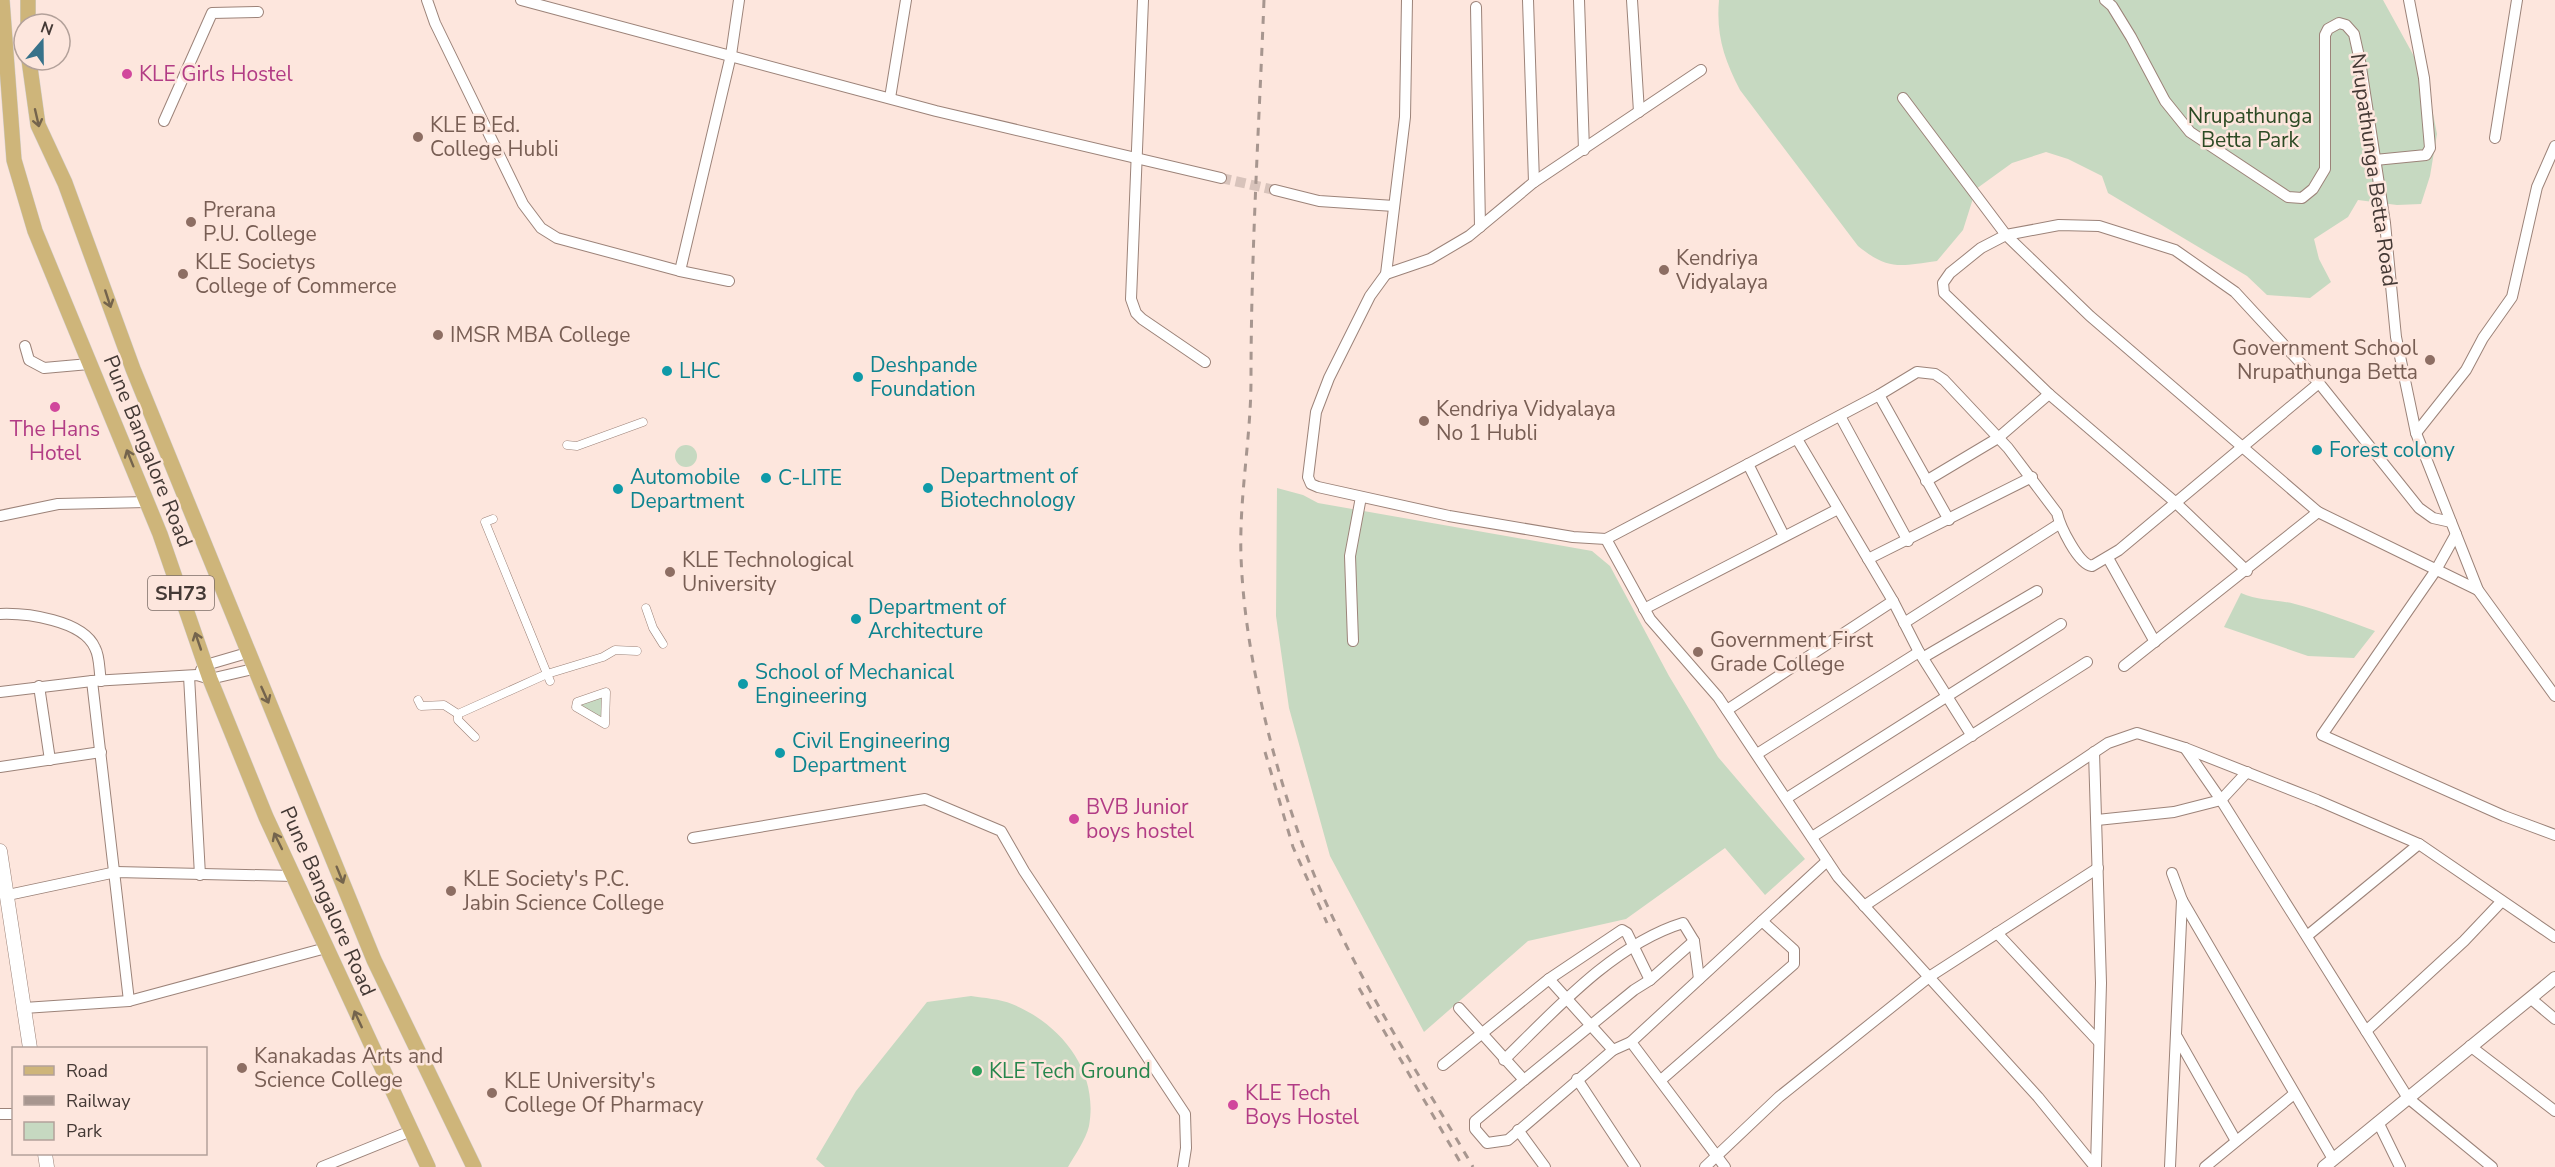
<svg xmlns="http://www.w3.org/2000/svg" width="2555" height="1167" viewBox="0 0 2555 1167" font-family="'Nunito Sans',sans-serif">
<rect width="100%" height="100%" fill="#fde6dd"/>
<g fill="#c6d9c1">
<path d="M1719,0H2383L2426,78L2437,134L2430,176L2421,204L2397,205L2358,200L2348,217L2314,239L2319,259L2331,282L2310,298L2267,295L2247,276L2108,193L2102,176L2068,159L2046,152L2012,163L1976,189L1963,230L1937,261C1900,266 1889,271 1858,246L1740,90C1724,59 1716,35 1719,0Z"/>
<circle cx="686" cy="456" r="11"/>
<polygon points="1277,488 1303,495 1318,503 1592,551 1610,566 1669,676 1718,757 1805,859 1765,895 1725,848 1626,919 1528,941 1424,1032 1330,856 1289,708 1276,616"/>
<path d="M2241,593C2258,601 2276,599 2295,604C2322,611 2348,621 2375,631L2354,658L2308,656L2224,627Z"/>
<polygon points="607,690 610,695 606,728 572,706 573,702"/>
<path d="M971,996C984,998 1000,999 1012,1004C1061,1024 1099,1071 1089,1126C1086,1139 1075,1155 1068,1167H825L816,1159L856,1091L927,1002Z"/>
</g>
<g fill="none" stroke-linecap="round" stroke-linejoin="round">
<polyline stroke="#d8c3bb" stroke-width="10" stroke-dasharray="10 5" stroke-linecap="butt" points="1221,178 1275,190"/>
<defs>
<g id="pedestrian">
<polyline points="567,445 577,446 643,422"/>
<polyline points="493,519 485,522 550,681"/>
<polyline points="646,608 653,628 663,644"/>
<polyline points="547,674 603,657 615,650 637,651"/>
<polygon points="606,692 605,724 576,707 577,702"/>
<polyline points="418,700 421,706 444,705 458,714 547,674"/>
<polyline points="458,714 458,720 475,737"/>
</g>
<g id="minor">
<polyline points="427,0 435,23 523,204 541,228 557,238 680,271 729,281"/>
<polyline points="521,0 936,111 1221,178"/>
<polyline points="1143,0 1131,299 1136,313 1142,319 1205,362"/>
<path d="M1407,0L1405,117L1386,274L1370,296L1329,378L1316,412L1308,477L1311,484L1318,487L1449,516L1573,537L1606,539L1879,395L1917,372L1935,374L1944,380L2008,448L2057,513C2060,526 2078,564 2092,566L2119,550L2319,383"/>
<polyline points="1528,0 1534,182"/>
<polyline points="1579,0 1584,150"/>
<polyline points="1632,0 1639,112"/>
<polyline points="2105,0 2112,6 2131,37 2165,101 2190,132 2288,197 2302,198 2313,189 2325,169 2325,35 2328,29 2339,23 2346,25 2354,34 2360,61 2385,223 2396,337 2416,433 2478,590 2555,696"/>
<polyline points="1476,7 1480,227"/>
<polyline points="890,98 906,0"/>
<polyline points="1903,98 2006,235 2090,316 2318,512"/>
<polyline points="164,121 212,13 258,12"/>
<polyline points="2495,138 2517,0"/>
<polyline points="2375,160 2426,155 2430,148 2424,78 2409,0"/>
<polyline points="1275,190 1319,201 1394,206"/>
<polyline points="680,271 731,55 739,0"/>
<polyline points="1386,274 1430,259 1469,236 1534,182 1701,70"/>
<polyline points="25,346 29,360 44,368 89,364"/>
<polyline points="1879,395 1949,520"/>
<polyline points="1840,416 1908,541"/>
<polyline points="2416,433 2466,370 2483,338 2512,297 2537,187 2555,146"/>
<polyline points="1797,439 1893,601 1919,652 1972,736"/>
<polyline points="1748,464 1784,536"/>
<polyline points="1926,481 1998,438 2049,394"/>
<polyline points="0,516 58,504 147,502"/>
<polyline points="2456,534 2436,570 2322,735 2504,816 2555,835"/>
<polyline points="1606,539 1650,619 1718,697 1838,877 2038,1097 2095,1167"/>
<polyline points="2108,558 2155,642"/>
<polyline points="1868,559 2032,477"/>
<polyline points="2247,571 2175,502 2049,394 1944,293 1943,283 1950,273 1981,248 2006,235 2059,225 2099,226 2175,250 2235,292 2319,383 2419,508 2433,518 2451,522"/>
<polyline points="1644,609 1838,509"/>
<path d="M0,614C26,613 83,620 95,648C100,657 99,671 101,681"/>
<polyline points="1904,623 2059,524"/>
<polyline points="1353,641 1350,556 1361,497"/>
<polyline points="1924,657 2037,591"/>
<polyline points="2124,666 2318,512 2478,590"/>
<polyline points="201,670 206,665 247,653"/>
<polyline points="189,676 200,875"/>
<polyline points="92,681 129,1001"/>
<polyline points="39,686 50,760"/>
<polyline points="0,692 92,681 197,675 210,679 253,669"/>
<polyline points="1727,710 1893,601"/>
<polyline points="2185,748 2221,800 2408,1098 2492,1167"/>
<polyline points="2094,752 2101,983 2096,1167"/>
<polyline points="1757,754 1919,652"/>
<polyline points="0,767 101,752"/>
<polyline points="1787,798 2061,624"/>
<polyline points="2097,820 2174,812 2221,800 2247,772"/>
<polyline points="1812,837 2087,662"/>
<polyline points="693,838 925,799 1001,831 1024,871 1185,1114 1186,1148 1183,1167"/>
<polyline points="8,895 116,872 294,876"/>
<polyline points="2182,900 2333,1159"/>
<polyline points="1864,906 2108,743 2137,733 2185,748 2317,800 2419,844 2555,937"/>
<polyline points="1997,933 2099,1042"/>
<polyline points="2307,936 2419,844"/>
<polyline points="1549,979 1622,930 1627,933 1650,980"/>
<polyline points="2530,998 2555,1019"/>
<polyline points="24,1008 129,1001 326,948"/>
<polyline points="1459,1008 1524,1080 1475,1121 1475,1129 1487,1143 1508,1140 1613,1050"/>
<polyline points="2366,1031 2464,941 2501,902"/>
<polyline points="2177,1037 2236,1141"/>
<polyline points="2470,1046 2555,1111"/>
<path d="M1504,1060C1554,1011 1614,944 1683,923L1694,941"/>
<polyline points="1443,1065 1549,979 1613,1050 1631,1042"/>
<polyline points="1577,1079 1635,1167"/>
<polyline points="1524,1080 1634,990 1650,980 1694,941 1699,979"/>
<polyline points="1661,1080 1794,964 1794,950 1762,921"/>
<polyline points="0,1114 14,1114"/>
<polyline points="2378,1122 2400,1167"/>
<polyline points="1518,1130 1545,1167"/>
<polyline points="322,1167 411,1131"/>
<polyline points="1705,1167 1779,1097 1929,977 2098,868"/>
<polyline points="1725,1167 1631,1042 1827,861"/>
<polyline points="2170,1167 2182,900 2172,873"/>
<polyline points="2205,1167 2294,1094"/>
</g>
<polyline id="tertiary" points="2324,1167 2555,978"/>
<g id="secondary">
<polyline points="0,851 30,1048"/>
<polyline points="45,1154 47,1167"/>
</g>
<g id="primary">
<polyline points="2,0 14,160 35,231 160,534 210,679 266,817 428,1167"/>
<polyline points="28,0 28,24"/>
<polyline points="29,60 38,125 65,183 133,369 374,960 474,1167"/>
</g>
</defs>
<use href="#pedestrian" stroke="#9c8379" stroke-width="9"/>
<use href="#minor" stroke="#9c8379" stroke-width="12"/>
<use href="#tertiary" stroke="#9c8379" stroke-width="14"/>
<use href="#secondary" stroke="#9c8379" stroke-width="15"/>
<use href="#primary" stroke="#d2cfcf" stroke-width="16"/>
<use href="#pedestrian" stroke="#fff" stroke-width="8"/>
<use href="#minor" stroke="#fff" stroke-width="10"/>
<use href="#tertiary" stroke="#fff" stroke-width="12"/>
<use href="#secondary" stroke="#fff" stroke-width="14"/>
<use href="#primary" stroke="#ceb57a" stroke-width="15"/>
<g stroke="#a7968f" stroke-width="3" stroke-dasharray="8 8" stroke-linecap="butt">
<path d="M1264,0C1259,126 1251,253 1251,379C1251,438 1239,497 1241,556C1244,648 1271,757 1302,843C1343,958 1412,1062 1473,1167"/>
<polyline points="1265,752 1293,847 1327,923"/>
<polyline points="1359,988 1463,1167"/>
</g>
</g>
<defs><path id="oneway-shaft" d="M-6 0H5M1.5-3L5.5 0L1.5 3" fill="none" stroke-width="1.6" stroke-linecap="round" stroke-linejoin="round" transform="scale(1.5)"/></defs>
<g stroke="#74644d">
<use href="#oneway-shaft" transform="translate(37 118) rotate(77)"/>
<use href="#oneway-shaft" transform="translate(108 299) rotate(72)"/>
<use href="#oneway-shaft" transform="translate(130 458) rotate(-112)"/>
<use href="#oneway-shaft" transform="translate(198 641) rotate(-109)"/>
<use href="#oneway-shaft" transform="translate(265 695) rotate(66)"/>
<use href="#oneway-shaft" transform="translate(278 841) rotate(-116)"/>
<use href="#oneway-shaft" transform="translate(340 875) rotate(68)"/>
<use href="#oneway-shaft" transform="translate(358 1019) rotate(-115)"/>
</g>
<g fill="#d1479c" stroke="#fde6dd" stroke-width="2">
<circle cx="127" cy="74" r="6"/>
<circle cx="55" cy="407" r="6"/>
<circle cx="1074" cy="819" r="6"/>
<circle cx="1233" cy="1105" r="6"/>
</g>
<g fill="#8d6e63" stroke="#fde6dd" stroke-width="2">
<circle cx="418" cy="137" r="6"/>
<circle cx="191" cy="222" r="6"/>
<circle cx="1664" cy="270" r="6"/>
<circle cx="183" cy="274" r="6"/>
<circle cx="438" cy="335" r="6"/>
<circle cx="2430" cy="360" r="6"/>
<circle cx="1424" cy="421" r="6"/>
<circle cx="670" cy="572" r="6"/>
<circle cx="1698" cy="652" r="6"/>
<circle cx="451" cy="891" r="6"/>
<circle cx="242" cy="1068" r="6"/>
<circle cx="492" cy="1093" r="6"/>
</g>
<g fill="#0f9aa8" stroke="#fde6dd" stroke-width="2">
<circle cx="667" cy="371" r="6"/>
<circle cx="858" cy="377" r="6"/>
<circle cx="2317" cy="450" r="6"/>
<circle cx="766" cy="478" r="6"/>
<circle cx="928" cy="488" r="6"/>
<circle cx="618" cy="489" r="6"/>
<circle cx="856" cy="619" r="6"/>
<circle cx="743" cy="684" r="6"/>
<circle cx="780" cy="753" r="6"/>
</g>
<circle fill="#2e9e5b" stroke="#fde6dd" stroke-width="2" cx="977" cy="1071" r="6"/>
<g text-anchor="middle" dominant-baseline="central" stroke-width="5" stroke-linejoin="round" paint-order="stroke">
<rect fill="#fde6dd" stroke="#7c6d67" stroke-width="1.5" x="148" y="576" width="66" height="34" rx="4.5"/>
<g font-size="20" font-weight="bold" fill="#443935">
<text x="181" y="593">SH73</text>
</g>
<g font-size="21" fill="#b23c85" stroke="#fde6dd" text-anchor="start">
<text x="139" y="74">KLE Girls Hostel</text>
<text x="55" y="429" text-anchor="middle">The Hans<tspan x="55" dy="24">Hotel</tspan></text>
<text x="1086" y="807">BVB Junior<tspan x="1086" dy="24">boys hostel</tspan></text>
<text x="1245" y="1093">KLE Tech<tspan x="1245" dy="24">Boys Hostel</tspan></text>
</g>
<g font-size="21" fill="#2c4a24" stroke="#fde6dd">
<text x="2250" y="116">Nrupathunga<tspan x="2250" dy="24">Betta Park</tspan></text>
</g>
<g font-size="21" fill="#785e54" stroke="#fde6dd" text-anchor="start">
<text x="430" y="125">KLE B.Ed.<tspan x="430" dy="24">College Hubli</tspan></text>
<text x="203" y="210">Prerana<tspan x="203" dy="24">P.U. College</tspan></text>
<text x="1676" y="258">Kendriya<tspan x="1676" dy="24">Vidyalaya</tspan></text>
<text x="195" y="262">KLE Societys<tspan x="195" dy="24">College of Commerce</tspan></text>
<text x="450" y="335">IMSR MBA College</text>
<text x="2418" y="348" text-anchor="end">Government School<tspan x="2418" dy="24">Nrupathunga Betta</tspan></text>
<text x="1436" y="409">Kendriya Vidyalaya<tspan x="1436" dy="24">No 1 Hubli</tspan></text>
<text x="682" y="560">KLE Technological<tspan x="682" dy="24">University</tspan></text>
<text x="1710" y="640">Government First<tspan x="1710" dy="24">Grade College</tspan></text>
<text x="463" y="879">KLE Society's P.C.<tspan x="463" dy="24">Jabin Science College</tspan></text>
<text x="254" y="1056">Kanakadas Arts and<tspan x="254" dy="24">Science College</tspan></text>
<text x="504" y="1081">KLE University's<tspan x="504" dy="24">College Of Pharmacy</tspan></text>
</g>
<g font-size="21" fill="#443935" stroke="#fde6dd">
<text transform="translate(2374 170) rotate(82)">Nrupathunga Betta Road</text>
<text transform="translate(148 451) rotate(68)">Pune Bangalore Road</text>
<text transform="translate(328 901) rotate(66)">Pune Bangalore Road</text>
</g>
<g font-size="21" fill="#0d838f" stroke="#fde6dd" text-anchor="start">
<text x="870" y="365">Deshpande<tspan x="870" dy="24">Foundation</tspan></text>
<text x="679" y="371">LHC</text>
<text x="2329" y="450">Forest colony</text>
<text x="940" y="476">Department of<tspan x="940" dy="24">Biotechnology</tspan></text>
<text x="630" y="477">Automobile<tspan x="630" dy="24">Department</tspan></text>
<text x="778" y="478">C-LITE</text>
<text x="868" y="607">Department of<tspan x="868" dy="24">Architecture</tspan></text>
<text x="755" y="672">School of Mechanical<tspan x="755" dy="24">Engineering</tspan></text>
<text x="792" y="741">Civil Engineering<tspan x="792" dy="24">Department</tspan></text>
</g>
<g font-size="21" fill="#27864d" stroke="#fde6dd" text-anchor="start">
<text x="989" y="1071">KLE Tech Ground</text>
</g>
</g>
<rect x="12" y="1047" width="195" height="108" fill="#fde6dd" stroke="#b3a19a" stroke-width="1.5"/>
<rect x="24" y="1066" width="30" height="9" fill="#ceb57a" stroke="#b3a19a" stroke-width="1.5"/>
<text x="66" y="1077" font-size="18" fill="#443935">Road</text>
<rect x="24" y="1096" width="30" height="9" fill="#a7968f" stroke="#b3a19a" stroke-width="1.5"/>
<text x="66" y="1107" font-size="18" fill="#443935">Railway</text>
<rect x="24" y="1122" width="30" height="18" fill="#c6d9c1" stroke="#b3a19a" stroke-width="1.5"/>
<text x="66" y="1137" font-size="18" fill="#443935">Park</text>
<g transform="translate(42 42) rotate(20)"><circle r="28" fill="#fde6dd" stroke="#b3a19a" stroke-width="1.5"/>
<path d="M0-4.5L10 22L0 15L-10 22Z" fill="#37728a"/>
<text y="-9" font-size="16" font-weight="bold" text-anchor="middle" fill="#443935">N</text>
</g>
</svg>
